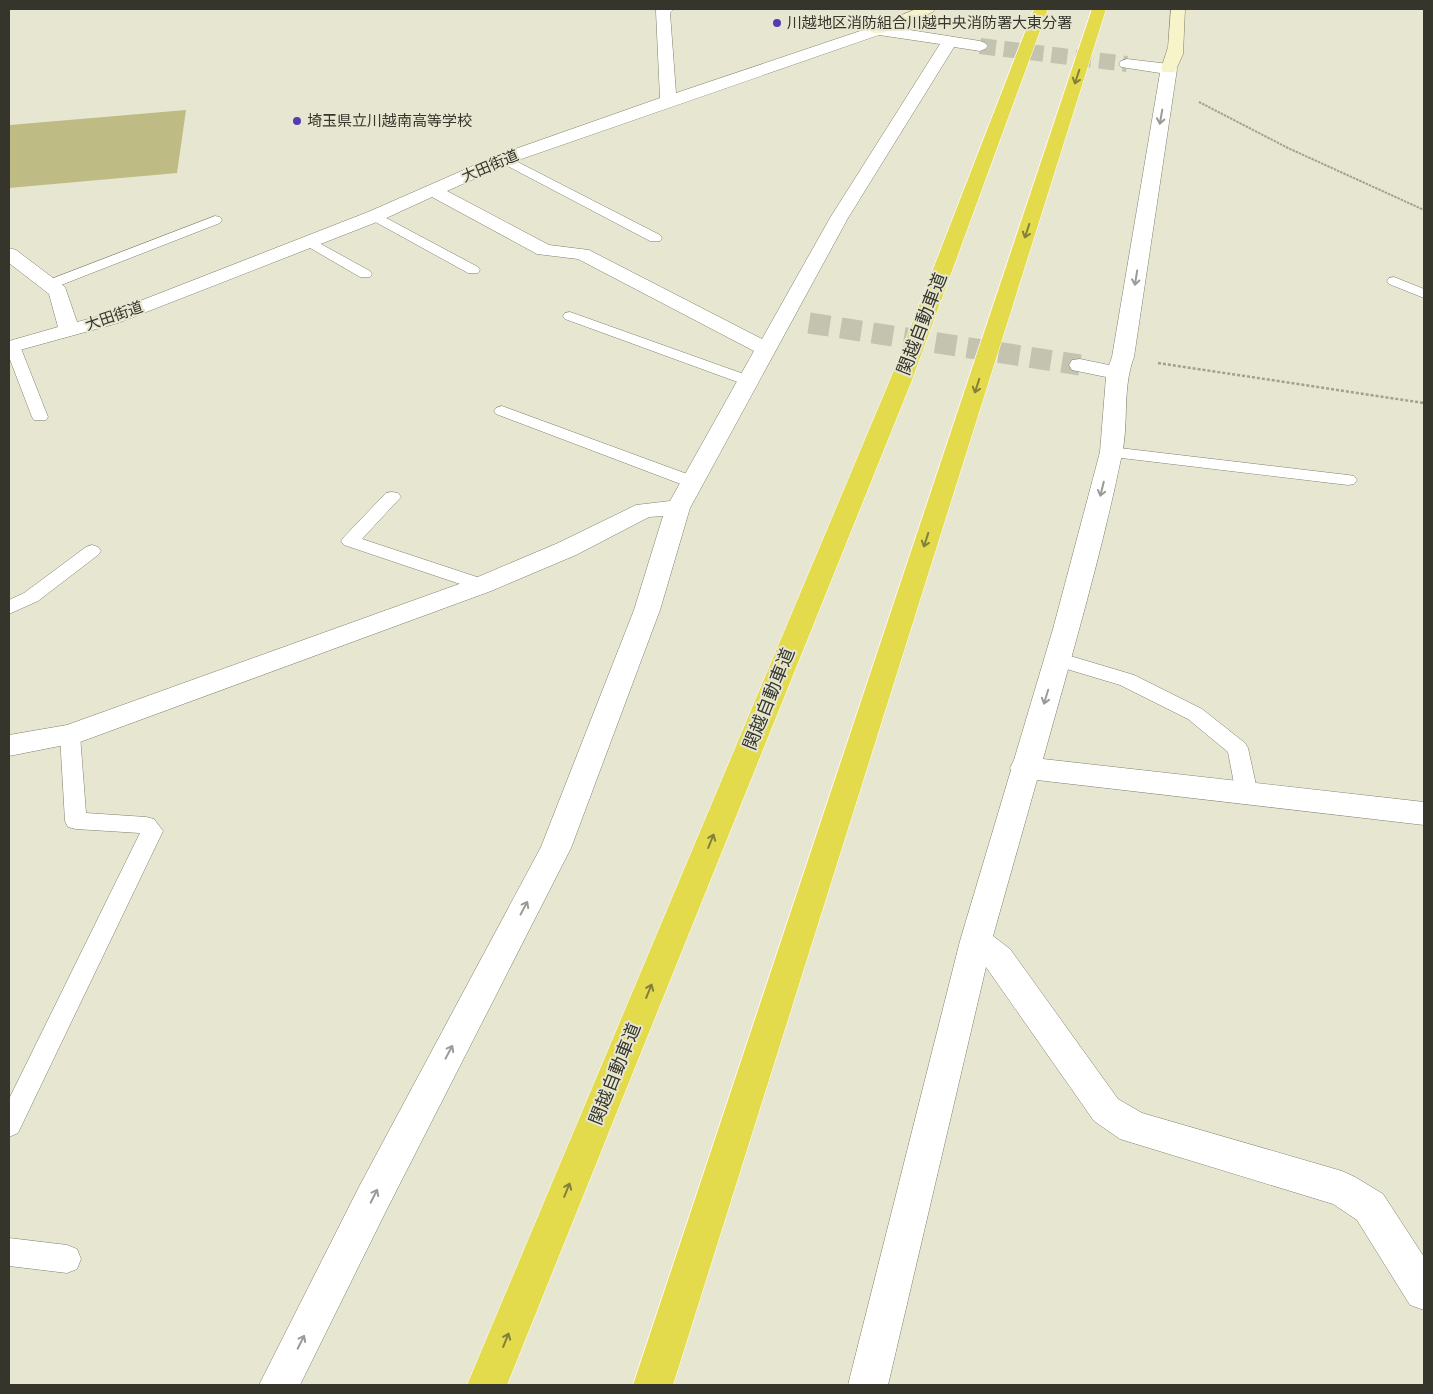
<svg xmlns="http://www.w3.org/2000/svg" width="1433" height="1394" viewBox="0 0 1433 1394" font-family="Signika,'Noto Sans JP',sans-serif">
<rect width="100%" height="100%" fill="#e7e7d1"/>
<polygon fill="#bebb84" points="186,110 177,173 9,188 10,125"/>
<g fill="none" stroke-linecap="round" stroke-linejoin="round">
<polyline stroke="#c3c3b0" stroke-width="16" stroke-dasharray="16 8" stroke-linecap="butt" points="980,46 1127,64"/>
<polyline stroke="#c3c3b0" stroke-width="21" stroke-dasharray="21 11" stroke-linecap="butt" points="809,323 1080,365"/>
<defs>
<g id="lane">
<polygon points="504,155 660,235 662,238 660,241 650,241 500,162 498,159"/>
<polygon points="375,212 478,267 480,270 478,273 468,273 370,219 368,216"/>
<polygon points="215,216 220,217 222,220 220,223 56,287 46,287 44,284 46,281"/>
<polygon points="310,238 370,271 372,274 370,277 360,277 305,245 303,242 305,239"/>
<polygon points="1394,277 1424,289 1424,298 1389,284 1387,281 1389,278"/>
<polygon points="570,312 755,378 757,381 755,384 743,384 565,319 563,316 565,313"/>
<polygon points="12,341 17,343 20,346 48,417 46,420 34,420 32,417 9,357 9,342"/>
<polygon points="502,406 698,478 701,482 698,486 692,487 686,486 496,414 494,411 496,408"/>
<polygon points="1111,447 1348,475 1354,476 1357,480 1354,484 1348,485 1105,456 1103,452 1105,448"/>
<polygon points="392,492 398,493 401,497 362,539 489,581 491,585 489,589 482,591 475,589 344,545 341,541 344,537 386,493"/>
<polygon points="92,545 98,547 101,551 98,555 38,601 9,614 9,600 24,593 86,547"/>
<polygon points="1057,652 1134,675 1202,709 1245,743 1248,748 1258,794 1255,800 1247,802 1239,800 1236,794 1228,752 1188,719 1120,685 1050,664 1047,659 1050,654"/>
<polygon points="70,727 77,730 80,735 86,813 146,817 154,819 163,831 18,1133 9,1137 9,1099 140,833 76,829 68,827 65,821 60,735 63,730"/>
<polygon points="9,1238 67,1245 77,1249 81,1259 77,1269 67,1273 9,1266"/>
</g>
<g id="street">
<path d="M657,9H674L670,13L676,93L878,25L980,41L985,43L988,46L985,49L980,51L954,47L848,218L690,508L660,610L571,848L386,1211L300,1385H259L360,1185L541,847L634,610L663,516L649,517L576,555L491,591L80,742L9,756V735L67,725L473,579L558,543L636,505L670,501L754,351L578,259L537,254L432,197L382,220L118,323L9,353V341L58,327L49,294L9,263V248L16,250L65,287L77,322L104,315L368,212L498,155L660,98L656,11ZM879,35L940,44L830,218L762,339L589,250L549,245L447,191L510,163Z"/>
<path d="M1127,59L1169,64L1175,66L1177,69L1134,357C1122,388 1129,422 1122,454C1101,557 1071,658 1043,759L1424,802V825L1037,780L993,936L1010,949L1118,1099L1142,1113L1342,1171L1355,1177L1383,1194L1424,1257V1310L1410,1305L1357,1220L1333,1204L1133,1143L1120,1139L1094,1121L986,967L888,1385H848L960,941L1011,770L1010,768L1014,760L1053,629L1100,452L1106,377L1072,370L1069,365L1072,360L1080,359L1109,365L1112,357L1160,73L1121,67L1119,64L1121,61Z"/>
</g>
<g id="secondary">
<polygon points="916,9 935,9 933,12 883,33 873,33 870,30 873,27"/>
<polygon points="1171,9 1185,9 1183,54 1175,72 1163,72 1161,69 1168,47"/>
</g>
<g id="highway">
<polygon points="1034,9 1048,9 912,380 507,1385 467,1385 890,380"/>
<polygon points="1092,9 1106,9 673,1385 633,1385"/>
</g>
</defs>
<use href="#lane" stroke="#80806d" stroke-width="1"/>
<use href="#street" stroke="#80806d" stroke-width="1"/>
<use href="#secondary" stroke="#80806d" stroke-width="1"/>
<use href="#highway" stroke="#fff" stroke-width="1"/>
<polyline stroke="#a1a190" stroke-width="2" stroke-dasharray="2.5 1" stroke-linecap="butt" points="1199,102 1288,148 1424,210"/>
<polyline stroke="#a1a190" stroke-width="2.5" stroke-dasharray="3 2" stroke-linecap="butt" points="1158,363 1424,403"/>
<use href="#lane" fill="#fff" fill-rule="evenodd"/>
<use href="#street" fill="#fff" fill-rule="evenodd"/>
<use href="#secondary" fill="#f7f4c9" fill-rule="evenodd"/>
<use href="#highway" fill="#e3db4c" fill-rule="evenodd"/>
</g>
<defs><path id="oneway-shaft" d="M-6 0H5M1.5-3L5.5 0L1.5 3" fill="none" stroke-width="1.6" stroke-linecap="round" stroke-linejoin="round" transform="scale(1.25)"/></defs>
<g stroke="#83803a">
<use href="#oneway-shaft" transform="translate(1077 77) rotate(108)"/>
<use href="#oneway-shaft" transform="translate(1027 231) rotate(108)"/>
<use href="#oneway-shaft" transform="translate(977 386) rotate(108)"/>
<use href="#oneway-shaft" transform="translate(926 540) rotate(108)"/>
<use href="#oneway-shaft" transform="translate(711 841) rotate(-68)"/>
<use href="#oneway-shaft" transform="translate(649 991) rotate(-68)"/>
<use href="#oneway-shaft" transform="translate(567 1190) rotate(-68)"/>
<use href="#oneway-shaft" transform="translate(506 1340) rotate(-68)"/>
</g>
<g stroke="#9a9a96">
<use href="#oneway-shaft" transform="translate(1161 117) rotate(100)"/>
<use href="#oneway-shaft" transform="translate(1136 278) rotate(99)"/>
<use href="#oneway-shaft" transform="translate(1102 489) rotate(104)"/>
<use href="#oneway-shaft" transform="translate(1046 697) rotate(107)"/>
<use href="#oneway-shaft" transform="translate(524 908) rotate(-62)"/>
<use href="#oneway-shaft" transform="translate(449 1052) rotate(-62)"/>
<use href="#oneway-shaft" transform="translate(374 1196) rotate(-63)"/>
<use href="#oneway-shaft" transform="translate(301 1342) rotate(-63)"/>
</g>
<g fill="#543bb3" stroke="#e7e7d1" stroke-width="2">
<circle cx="777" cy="23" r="5"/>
<circle cx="297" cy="121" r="5"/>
</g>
<g text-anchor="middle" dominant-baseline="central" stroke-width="4" stroke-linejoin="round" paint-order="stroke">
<g font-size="15" fill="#35352c" stroke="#e7e7d1" text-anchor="start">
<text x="787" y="23">川越地区消防組合川越中央消防署大東分署</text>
<text x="307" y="121">埼玉県立川越南高等学校</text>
</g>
<g font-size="15" fill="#35352c" stroke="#e7e7d1">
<text transform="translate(490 166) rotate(-23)">大田街道</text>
<text transform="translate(114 316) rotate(-19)">大田街道</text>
</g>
<g font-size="18" fill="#35352c" stroke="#e7e7d1">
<text transform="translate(922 324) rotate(-69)">関越自動車道</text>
<text transform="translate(769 699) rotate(-68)">関越自動車道</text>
<text transform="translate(615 1074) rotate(-68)">関越自動車道</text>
</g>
</g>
<rect width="1433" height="1394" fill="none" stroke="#35352c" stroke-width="20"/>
</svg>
